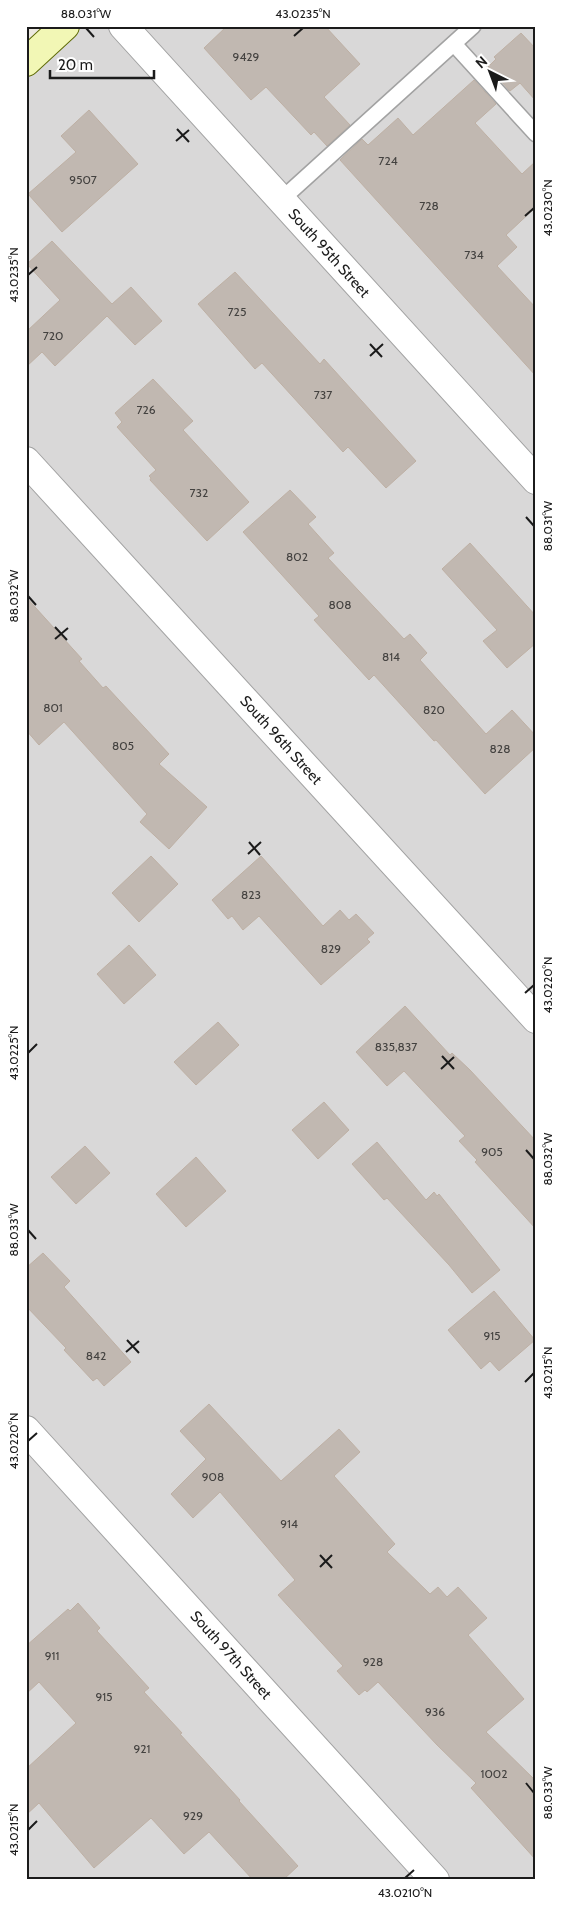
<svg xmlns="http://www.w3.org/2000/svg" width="562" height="1906" viewBox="0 0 562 1906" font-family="Cabin,sans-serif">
<rect width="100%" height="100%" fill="#ede9e1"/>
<polygon fill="#d9d8d8" points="62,26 536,26 536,1880 26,1880 26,59"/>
<g fill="#c1b8b1" stroke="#beb0a4">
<polygon points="227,26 325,26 360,64 324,97 350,125 327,146 314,132 311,135 266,87 251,100 204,48"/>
<polygon points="521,33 536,49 536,101 520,83 510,91 488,67 496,59 494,57"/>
<polygon points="474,80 496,104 475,123 522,174 536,161 536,207 506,235 517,247 497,266 536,308 536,376 340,160 362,139 368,145 398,118 413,135"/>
<polygon points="89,110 138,164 62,232 28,194 76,152 61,136"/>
<polygon points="52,241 112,304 131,287 162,321 135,345 107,316 55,366 42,352 26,367 26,332 60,300 27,264"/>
<polygon points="235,272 320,364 324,359 416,461 386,488 348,447 343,452 262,363 255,369 198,304"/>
<polygon points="153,379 193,421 183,430 249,502 207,541 150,480 151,478 149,476 156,470 117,427 122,422 115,413"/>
<polygon points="290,490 316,517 308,524 334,553 328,558 404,639 410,634 427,653 420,660 486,734 512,710 536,736 536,747 485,794 436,740 434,741 374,675 369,680 314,620 319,616 243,532"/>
<polygon points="470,543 536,616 536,643 507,668 483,641 497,630 442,569"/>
<polygon points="26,597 82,659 79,661 103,688 106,686 169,754 159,764 207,807 169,849 140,822 147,814 64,722 39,745 26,730"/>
<polygon points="151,856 178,884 139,922 112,893"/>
<polygon points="261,856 323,926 340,910 349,920 356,914 374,933 367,939 370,942 321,985 259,916 243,930 232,916 228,919 212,900"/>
<polygon points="129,945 156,975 124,1004 97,974"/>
<polygon points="405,1006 450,1055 452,1053 470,1070 536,1141 536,1229 475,1162 477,1160 459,1141 465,1136 404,1071 387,1086 356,1052"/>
<polygon points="218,1022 239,1045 196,1085 174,1062"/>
<polygon points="324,1102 349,1130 318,1159 292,1130"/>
<polygon points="377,1142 426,1200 434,1192 437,1196 439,1194 500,1270 472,1293 449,1265 387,1198 384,1200 352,1164"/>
<polygon points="85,1146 110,1173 76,1204 51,1177"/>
<polygon points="196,1157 226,1191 186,1227 156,1194"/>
<polygon points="43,1253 70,1281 64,1287 131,1362 104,1386 97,1378 93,1381 64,1350 66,1348 26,1306 26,1268"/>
<polygon points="494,1291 535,1340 499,1371 490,1361 481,1369 448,1330"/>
<polygon points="209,1404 281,1481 339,1429 360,1452 334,1476 395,1544 387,1552 430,1594 438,1587 447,1597 458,1587 487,1618 468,1635 524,1699 486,1732 536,1781 536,1860 471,1788 476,1783 437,1745 378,1682 367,1692 365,1690 359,1695 337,1671 343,1666 278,1595 295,1580 220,1492 193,1518 171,1494 206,1459 180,1431"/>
<polygon points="78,1603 100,1628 97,1631 149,1688 144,1692 182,1733 180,1734 240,1800 239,1801 298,1866 283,1880 253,1880 209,1832 184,1854 151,1818 94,1868 39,1803 26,1815 26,1769 76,1723 39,1682 26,1694 26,1646 68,1609 70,1611"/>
</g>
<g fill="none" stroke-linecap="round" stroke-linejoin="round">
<defs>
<g id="lane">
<polyline points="454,44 536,134"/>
<polyline points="281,200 473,26"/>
</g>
<g id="street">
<polyline points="123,26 536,480"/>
<polyline points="26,461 536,1019"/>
<polyline points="26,1430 435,1880"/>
</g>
<polyline id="secondary" points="26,62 65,26"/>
</defs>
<use href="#lane" stroke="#a2a2a2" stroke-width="18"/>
<use href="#street" stroke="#a2a2a2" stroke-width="30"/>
<use href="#secondary" stroke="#606c08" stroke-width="30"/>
<use href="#lane" stroke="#fff" stroke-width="15"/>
<use href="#street" stroke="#fff" stroke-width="28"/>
<use href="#secondary" stroke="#f2f7b5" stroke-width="28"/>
</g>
<path fill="none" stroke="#1b1b1b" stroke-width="2" d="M86,28L94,37M294,36L303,28M177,129L189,142M176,141L189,130M525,216L534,208M28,275L37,267M370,344L382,357M370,356L383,344M526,517L534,526M28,596L36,605M55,627L67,640M55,639L68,628M249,842L260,855M248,854L261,842M525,993L534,985M28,1053L37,1044M442,1056L454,1069M441,1069L454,1057M526,1150L534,1159M28,1230L36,1239M127,1340L139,1353M126,1352L139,1341M525,1382L534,1373M28,1441L37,1433M320,1555L332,1568M320,1567L332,1555M526,1783L534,1793M28,1830L37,1821M405,1878L414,1870"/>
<g text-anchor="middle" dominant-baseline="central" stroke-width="5" stroke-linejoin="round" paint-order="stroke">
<g font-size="12" fill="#444240">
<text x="246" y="56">9429</text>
<text x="388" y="160">724</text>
<text x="83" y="179">9507</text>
<text x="429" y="205">728</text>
<text x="474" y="254">734</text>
<text x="237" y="311">725</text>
<text x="53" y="335">720</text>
<text x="323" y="394">737</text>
<text x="146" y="409">726</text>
<text x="199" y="492">732</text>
<text x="297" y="556">802</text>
<text x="340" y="604">808</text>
<text x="391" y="656">814</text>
<text x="53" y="707">801</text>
<text x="434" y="709">820</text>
<text x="123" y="745">805</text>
<text x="500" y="748">828</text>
<text x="251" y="894">823</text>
<text x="331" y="948">829</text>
<text x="396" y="1046">835,837</text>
<text x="492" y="1151">905</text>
<text x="492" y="1335">915</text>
<text x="96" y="1355">842</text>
<text x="213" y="1476">908</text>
<text x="289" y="1523">914</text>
<text x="52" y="1655">911</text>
<text x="373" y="1661">928</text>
<text x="104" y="1696">915</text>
<text x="435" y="1711">936</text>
<text x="142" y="1748">921</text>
<text x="494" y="1773">1002</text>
<text x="193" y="1815">929</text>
</g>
<g font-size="15" fill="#1b1b1b" stroke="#fff">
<text transform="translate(329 253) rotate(48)">South 95th Street</text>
<text transform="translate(281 740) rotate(48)">South 96th Street</text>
<text transform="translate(231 1655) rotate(48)">South 97th Street</text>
</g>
</g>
<rect width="562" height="1906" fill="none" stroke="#ffffff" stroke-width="55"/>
<g transform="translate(490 72) rotate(318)" stroke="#ffffff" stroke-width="4" paint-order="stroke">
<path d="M0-4L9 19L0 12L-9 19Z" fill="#1b1b1b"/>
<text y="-8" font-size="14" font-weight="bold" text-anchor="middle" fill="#1b1b1b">N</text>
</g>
<path d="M50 70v8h104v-8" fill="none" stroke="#1b1b1b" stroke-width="2.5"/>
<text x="58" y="70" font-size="15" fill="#1b1b1b" stroke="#ffffff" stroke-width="4" paint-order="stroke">20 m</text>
<rect x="28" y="28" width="506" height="1850" fill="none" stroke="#1b1b1b" stroke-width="2"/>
<g font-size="12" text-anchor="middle" fill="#1b1b1b">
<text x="86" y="18">88.031°W</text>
<text x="303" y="18">43.0235°N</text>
<text transform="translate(548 208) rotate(-90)" y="4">43.0230°N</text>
<text transform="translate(14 275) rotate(-90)" y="4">43.0235°N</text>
<text transform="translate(548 526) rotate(-90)" y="4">88.031°W</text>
<text transform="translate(14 596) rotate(-90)" y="4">88.032°W</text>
<text transform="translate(548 985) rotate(-90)" y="4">43.0220°N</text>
<text transform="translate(14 1053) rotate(-90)" y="4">43.0225°N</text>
<text transform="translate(548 1159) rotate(-90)" y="4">88.032°W</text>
<text transform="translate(14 1230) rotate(-90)" y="4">88.033°W</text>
<text transform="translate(548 1373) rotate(-90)" y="4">43.0215°N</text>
<text transform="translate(14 1441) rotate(-90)" y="4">43.0220°N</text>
<text transform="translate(548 1793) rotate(-90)" y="4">88.033°W</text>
<text transform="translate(14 1830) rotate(-90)" y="4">43.0215°N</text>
<text x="405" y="1897">43.0210°N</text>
</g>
</svg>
